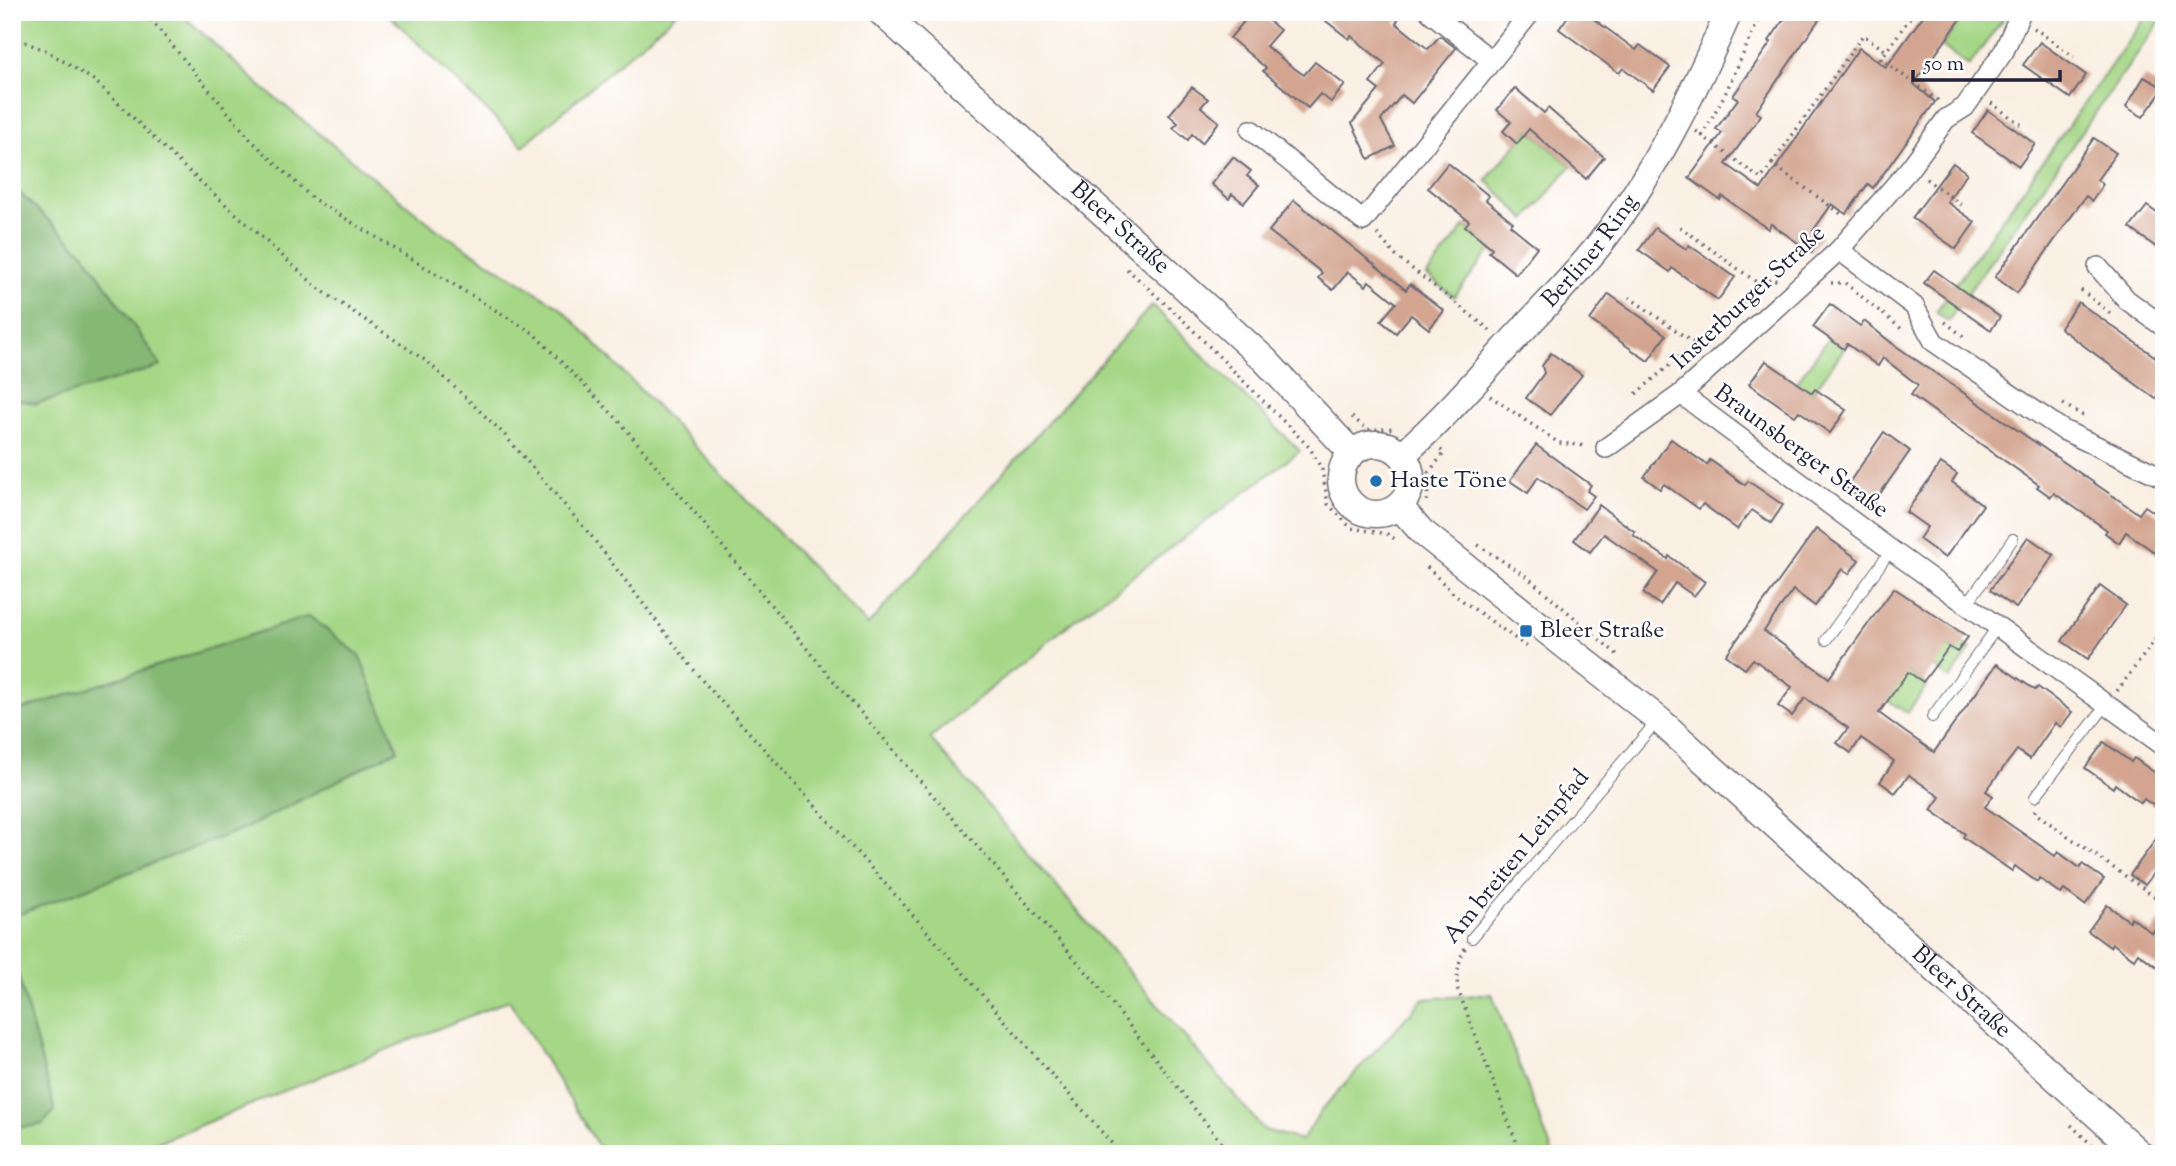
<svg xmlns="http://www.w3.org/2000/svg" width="2176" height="1166" viewBox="0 0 2176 1166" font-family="'Sorts Mill Goudy',serif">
<rect width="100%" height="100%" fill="#fff"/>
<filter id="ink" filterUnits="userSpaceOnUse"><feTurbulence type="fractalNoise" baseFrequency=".0143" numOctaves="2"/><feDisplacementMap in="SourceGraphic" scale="14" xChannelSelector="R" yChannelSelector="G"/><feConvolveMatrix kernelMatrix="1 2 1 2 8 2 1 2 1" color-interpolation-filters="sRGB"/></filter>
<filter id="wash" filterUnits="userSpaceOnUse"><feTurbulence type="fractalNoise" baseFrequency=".00686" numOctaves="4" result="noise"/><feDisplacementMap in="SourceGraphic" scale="28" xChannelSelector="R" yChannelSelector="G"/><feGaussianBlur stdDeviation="1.57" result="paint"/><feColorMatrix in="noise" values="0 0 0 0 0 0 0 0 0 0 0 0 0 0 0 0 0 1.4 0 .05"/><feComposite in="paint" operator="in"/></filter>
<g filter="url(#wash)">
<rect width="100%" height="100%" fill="#f9efe2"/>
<g fill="#a5d786" stroke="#647c60" stroke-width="2">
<polygon points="12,12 179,12 263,88 439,231 560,307 868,625 1152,305 1300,451 1073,621 930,738 1264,1130 1302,1140 1323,1108 1423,999 1492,994 1553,1154 603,1154 509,1000 129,1154 12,1154"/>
<polygon points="386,12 678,12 523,146"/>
<polygon points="1966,12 2008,12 1969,66 1942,46"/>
<polygon points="2149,12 2164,12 2164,16 1948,321 1936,312"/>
<polygon points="1529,129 1571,166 1526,220 1486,180"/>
<polygon points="1465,226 1492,248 1454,297 1427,275"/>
<polygon points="1829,338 1844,349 1812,393 1796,383"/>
<polygon points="1935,637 1956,652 1963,643 1971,649 1950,679 1920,658"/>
<polygon points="1908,672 1927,685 1907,713 1874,691"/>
</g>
<g fill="#84b873" stroke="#536d57" stroke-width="2">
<polygon points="12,186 85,254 161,366 36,404 12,398"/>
<polygon points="309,616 359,655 398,750 248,827 12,917 12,713"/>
<polygon points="12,952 55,1111 41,1125 12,1128"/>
</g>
<g id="blocks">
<g fill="#d3a590">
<polygon points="1252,12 1258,12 1280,30 1266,46 1291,66 1304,75 1315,62 1345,85 1331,102 1320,94 1308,108 1263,71 1266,68 1230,38"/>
<polygon points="1333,12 1388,12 1398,20 1396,23 1428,49 1440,36 1456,48 1412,103 1402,95 1381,120 1395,146 1369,159 1352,123 1379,90 1370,83 1385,64 1351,36 1349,39 1326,21"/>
<polygon points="1571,12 1584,12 1636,50 1640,45 1670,67 1653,90 1623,68 1619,73 1559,29"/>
<polygon points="1789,12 1824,12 1756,112 1761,115 1726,164 1761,189 1859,48 1886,67 1926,12 1966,12 1914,84 1935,102 1873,188 1868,184 1846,214 1832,204 1813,231 1822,236 1811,252 1771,224 1768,229 1722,196 1720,200 1689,178 1722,133 1716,129 1738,99 1733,96 1771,42 1769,41"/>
<polygon points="2040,42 2086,75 2070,98 2023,65"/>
<polygon points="2144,77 2164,88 2143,117 2126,107"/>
<polygon points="1192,87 1208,99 1201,107 1219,122 1202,143 1192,134 1188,140 1173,128 1178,123 1169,115"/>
<polygon points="1515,88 1544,113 1548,108 1604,157 1586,179 1529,129 1517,144 1503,131 1511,122 1497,110"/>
<polygon points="1988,110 2035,144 2019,166 1972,133"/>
<polygon points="2094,138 2116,153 2097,180 2103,184 2092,201 2086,196 2017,293 1995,277"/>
<polygon points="1233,157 1251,171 1247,176 1259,185 1244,203 1232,194 1229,199 1211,184"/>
<polygon points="1448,163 1489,196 1486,200 1513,222 1510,225 1537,247 1516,274 1489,252 1492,248 1465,226 1469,221 1428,188"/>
<polygon points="1953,163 1967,173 1947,202 1975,222 1956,249 1912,218"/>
<polygon points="1294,200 1406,290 1410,284 1444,311 1429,329 1411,315 1396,333 1381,321 1396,303 1369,281 1366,286 1348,272 1333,290 1318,278 1322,273 1269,231"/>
<polygon points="2147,206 2164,218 2164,253 2130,228"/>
<polygon points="1655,228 1686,249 1689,245 1735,277 1718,300 1672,268 1670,272 1639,250"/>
<polygon points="1934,270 2000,317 1991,330 1924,283"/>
<polygon points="1609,294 1666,335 1648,361 1590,320"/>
<polygon points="2078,302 2164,363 2164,388 2156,399 2060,328"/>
<polygon points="1830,304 1860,326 1864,321 1893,344 2139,514 2145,506 2164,519 2164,559 2126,532 2119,543 2105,533 2107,530 2054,493 2051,497 2037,487 2039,485 1911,395 1918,385 1883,358 1878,366 1847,344 1844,349 1813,327"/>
<polygon points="1551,353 1582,375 1550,415 1526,398 1544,373 1542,366"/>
<polygon points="1766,361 1812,393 1815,389 1846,410 1830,433 1799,411 1795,416 1749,384"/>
<polygon points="1884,432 1910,451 1872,505 1846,487"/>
<polygon points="1671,439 1707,465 1710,460 1745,485 1748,481 1783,505 1771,523 1752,510 1737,529 1703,504 1699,509 1664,484 1660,489 1644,477"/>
<polygon points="1536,445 1591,485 1587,491 1594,496 1584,509 1538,477 1528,493 1510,481"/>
<polygon points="1941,463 1957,474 1952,482 1983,505 1945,558 1919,539 1927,527 1906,512"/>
<polygon points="1599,505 1635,532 1633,535 1668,559 1669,556 1705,582 1694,596 1675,583 1660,605 1643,593 1658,572 1604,534 1590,552 1574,540"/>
<polygon points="1816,529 1859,560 1849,574 1842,569 1815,606 1793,590 1764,631 1829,678 1894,588 1968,637 1957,652 1949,647 1923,682 1908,672 1879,713 1905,732 1934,752 1997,664 2035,690 2038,687 2072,712 2061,727 2055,723 2030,759 2017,750 1986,791 1993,796 1985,807 2055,856 2058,852 2080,868 2082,864 2104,879 2085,905 2064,890 2061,894 2039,878 2037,882 2015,866 2012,871 1963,837 1965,834 1931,810 1940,797 1909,775 1895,793 1880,782 1894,761 1861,738 1851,753 1837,743 1848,728 1805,698 1792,716 1778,706 1792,687 1753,659 1745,669 1726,655"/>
<polygon points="2028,537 2054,555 2016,608 1990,590"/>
<polygon points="2100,586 2126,605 2088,659 2062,641"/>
<polygon points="2104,742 2131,762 2134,758 2164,779 2164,813 2144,799 2141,803 2115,784 2113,788 2085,768"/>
<polygon points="2164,828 2164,860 2145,885 2130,875"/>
<polygon points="2107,905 2129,921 2131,917 2152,933 2164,916 2164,972 2138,953 2134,959 2112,943 2110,947 2088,931"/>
</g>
</g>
</g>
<g filter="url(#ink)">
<use href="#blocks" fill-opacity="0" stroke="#6d6a75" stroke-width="2"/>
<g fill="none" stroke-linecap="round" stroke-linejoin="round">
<defs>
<g id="lane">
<polyline points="1967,604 2013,539"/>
<polyline points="1826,640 1891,550"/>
<polyline points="1932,717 1998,626"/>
<polyline points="2035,797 2107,704"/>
<polyline points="1472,938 1658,720"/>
</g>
<g id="street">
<polyline points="1430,12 1492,61"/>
<polyline points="1251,130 1363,221 1531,12"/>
<polyline points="1839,250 1914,306 1934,342 2063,430 2164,478"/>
<polyline points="2098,267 2127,300 2164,327"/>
<polyline points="1681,394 1891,550 2164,746"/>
<polyline points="1606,448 1681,394 1839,250 1910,168 1946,119 1965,107 2004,51 2021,12"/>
</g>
<g id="secondary">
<path id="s1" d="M881,12L1264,359L1352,453"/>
<circle cx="1376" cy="479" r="35"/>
<path id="s2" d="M1402,455C1442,420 1477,380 1513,340C1542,309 1573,278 1599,245C1654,174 1693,94 1729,12"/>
<path id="s3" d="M1399,506L1422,532L1659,720L2140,1154"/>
</g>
</defs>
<use href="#lane" stroke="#6d6a75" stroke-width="12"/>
<use href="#street" stroke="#6d6a75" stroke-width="22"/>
<use href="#secondary" stroke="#6d6a75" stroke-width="29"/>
<g stroke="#6d6a75" stroke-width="3.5" stroke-dasharray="2 5" stroke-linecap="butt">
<polyline points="139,12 152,21 251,140 312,198 533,333 620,422 837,685 1096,983 1230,1154"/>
<polyline points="850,12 860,21"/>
<polyline points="1914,12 1881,59 1940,102"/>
<polyline points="2034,28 2074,57"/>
<polyline points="12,37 47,51 95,81 182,165 318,288 429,363 503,433 592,537 701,679 898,898 1121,1154"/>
<polyline points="1991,103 2023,126"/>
<polyline points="1696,131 1761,179 1772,164 1844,216"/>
<polyline points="1702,136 1726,92 1762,12"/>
<polyline points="1772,164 1863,35 1886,51"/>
<polyline points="1926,179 1963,206"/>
<polyline points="1680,227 1762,286"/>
<polyline points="1377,234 1396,256 1491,331"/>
<polyline points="1127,269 1182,319 1310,448 1322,470 1328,504 1351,528 1387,534 1398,541"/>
<polyline points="1831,283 1845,283 1904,331"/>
<polyline points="2081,290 2111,314"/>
<polyline points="1629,297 1695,344"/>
<polyline points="1945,322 1967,339"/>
<polyline points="1636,394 1770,278 1778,281"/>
<polyline points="1490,396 1559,443 1587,446"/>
<polyline points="2063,404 2087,418"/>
<polyline points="1352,417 1368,430 1396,428"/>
<polyline points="1427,501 1429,472 1444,453 1440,449"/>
<polyline points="1478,545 1526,576 1620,657"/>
<polyline points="1427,567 1456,596 1530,649"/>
<polyline points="2117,691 2164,628"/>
<polyline points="2035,810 2035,813 2164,903"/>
<polyline points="2156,897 2164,887"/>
<path d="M1465,948C1458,962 1456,974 1458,990L1521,1154"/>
<polyline points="2071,1125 2101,1154"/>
</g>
<use href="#lane" stroke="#fff" stroke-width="10"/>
<use href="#street" stroke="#fff" stroke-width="19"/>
<use href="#secondary" stroke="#fff" stroke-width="26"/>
</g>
</g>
<g fill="#1f6fb2" stroke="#fff" stroke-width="2.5">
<circle cx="1376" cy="481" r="7"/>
<rect x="1519" y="624" width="14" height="14" rx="3.5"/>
</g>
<g text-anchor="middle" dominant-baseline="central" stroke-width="5" stroke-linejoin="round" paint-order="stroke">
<g font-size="24" fill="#22223b" stroke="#fff">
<text stroke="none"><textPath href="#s1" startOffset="322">Bleer Straße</textPath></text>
<text stroke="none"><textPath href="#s2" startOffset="278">Berliner Ring</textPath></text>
<text transform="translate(1749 298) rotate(-43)">Insterburger Straße</text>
<text transform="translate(1801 452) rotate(36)">Braunsberger Straße</text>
<text transform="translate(1517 857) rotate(-51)">Am breiten Leinpfad</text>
<text stroke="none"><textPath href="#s3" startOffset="744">Bleer Straße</textPath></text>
</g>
<g font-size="24" fill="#22223b" stroke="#fff" text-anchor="start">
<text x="1390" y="481">Haste Töne</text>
<text x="1540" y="631">Bleer Straße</text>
</g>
</g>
<rect width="2176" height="1166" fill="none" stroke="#fff" stroke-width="42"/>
<path d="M1913 70v10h147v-10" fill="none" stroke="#22223b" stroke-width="3.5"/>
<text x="1924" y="70" font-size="21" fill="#22223b" stroke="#ffffff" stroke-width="5" paint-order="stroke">50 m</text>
</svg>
